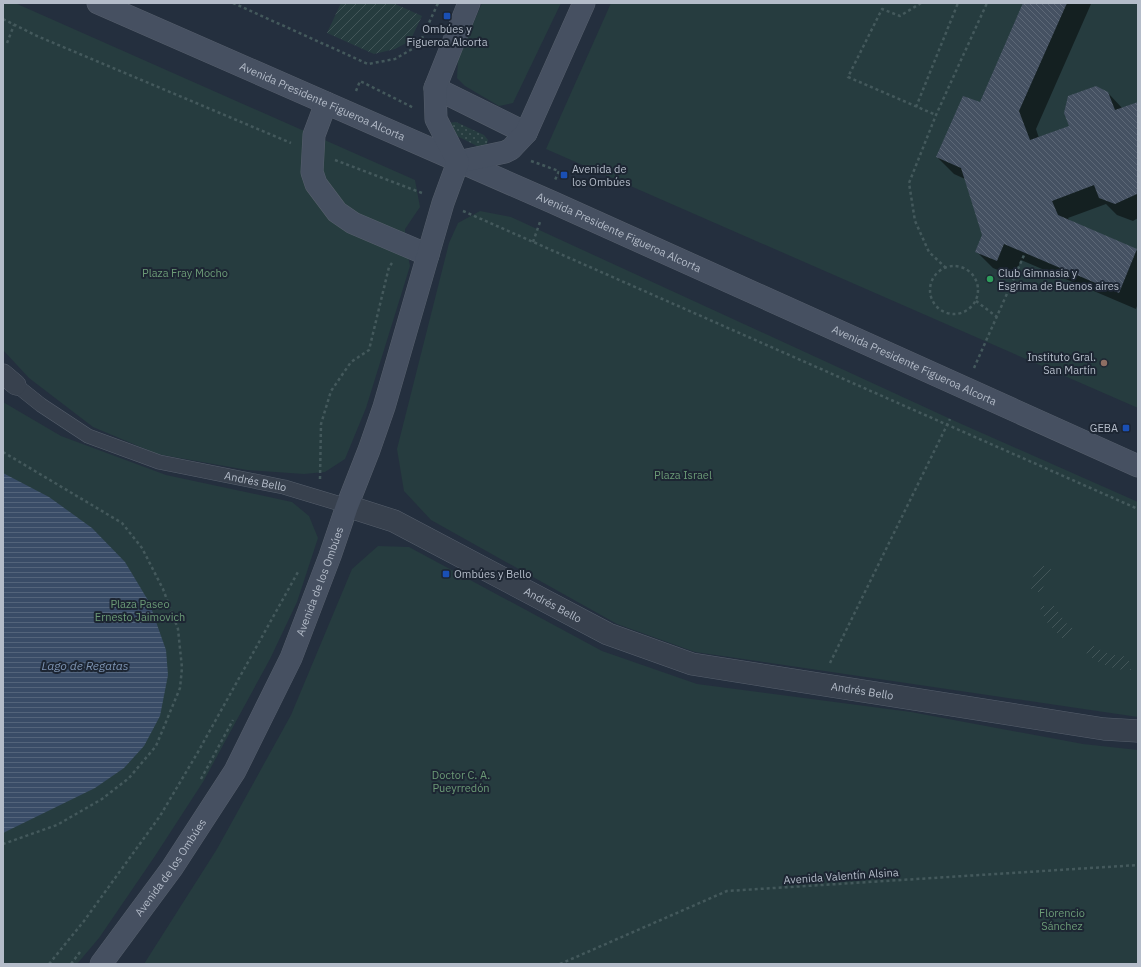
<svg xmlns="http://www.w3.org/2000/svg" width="1141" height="967" viewBox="0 0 1141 967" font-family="'IBM Plex Sans',sans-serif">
<defs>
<pattern id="grass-dots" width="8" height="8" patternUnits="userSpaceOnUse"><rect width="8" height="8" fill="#263c3f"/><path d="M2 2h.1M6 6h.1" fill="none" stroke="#435659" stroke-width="1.8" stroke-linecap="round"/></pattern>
<pattern id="garden-furrows" width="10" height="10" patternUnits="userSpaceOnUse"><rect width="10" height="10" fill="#263c3f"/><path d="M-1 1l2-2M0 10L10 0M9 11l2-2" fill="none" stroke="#435659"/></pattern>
<pattern id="water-rules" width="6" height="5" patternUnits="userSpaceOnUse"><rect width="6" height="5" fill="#394c67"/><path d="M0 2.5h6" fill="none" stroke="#53647b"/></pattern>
<pattern id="building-back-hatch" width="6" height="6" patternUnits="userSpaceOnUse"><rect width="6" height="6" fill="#455162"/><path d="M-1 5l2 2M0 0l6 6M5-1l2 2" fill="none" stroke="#5d6877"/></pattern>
</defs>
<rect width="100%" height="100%" fill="#242f3e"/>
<polygon fill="url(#grass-dots)" points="456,122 484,135 488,140 486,147 479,147 451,133 448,123"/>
<g fill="#263c3f">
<polygon points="3,3 15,3 415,180 420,207 405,229 406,246 410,266 366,408 345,459 325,472 304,474 247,470 157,454 93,427 29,378 3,350"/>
<polygon points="482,3 561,3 513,103 499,106 465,86 457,78 458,59"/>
<polygon points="611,3 1138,3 1138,408 546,149"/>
<polygon points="480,211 511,217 957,422 1138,502 1138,717 695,652 617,624 431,520 404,491 397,449 449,243 458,223"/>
<polygon points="3,402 61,436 166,475 292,502 309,516 318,538 297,602 270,659 203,782 155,856 99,938 77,964 3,964"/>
<polygon points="378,546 409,547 602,651 697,684 911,712 1083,744 1138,750 1138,964 144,964 217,849 291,715 352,569"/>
</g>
<g fill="url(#garden-furrows)">
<polygon points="341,3 393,3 422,16 410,41 395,49 374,54 327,33"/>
<polygon points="1040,564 1052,570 1040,593 1028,587"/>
<polygon points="1039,606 1054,606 1066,623 1075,630 1063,639 1046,621"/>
<path d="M1090,644C1103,652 1113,657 1128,656L1131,670C1114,671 1097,663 1085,652Z"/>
</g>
<polygon fill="url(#water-rules)" points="3,473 49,497 92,528 125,562 149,602 166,650 168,675 160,716 144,746 124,768 95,788 3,833"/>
<polygon fill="#0007" points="1024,3 1091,4 1036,129 1039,138 1070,127 1108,93 1123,109 1138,103 1138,218 1133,221 1117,215 1106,204 1068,218 1070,221 1138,251 1138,303 1136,309 1021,260 1014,277 993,268 976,251 983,235 965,179 954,174 937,157 980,104"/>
<polygon fill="url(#building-back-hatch)" points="1023,3 1067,3 1019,111 1030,140 1069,126 1064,113 1068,96 1096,86 1108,92 1115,110 1138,102 1137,194 1115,204 1099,198 1094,185 1052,201 1058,215 1137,249 1119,293 1004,244 997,261 975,252 982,235 961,168 936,157 963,96 980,102"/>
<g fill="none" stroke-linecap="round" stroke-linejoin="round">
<defs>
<g id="service">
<path id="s1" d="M9,382L16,385L41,405L88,436L159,462L284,487L347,506"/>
</g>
<polyline id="pedestrian" points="3,374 16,385"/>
<g id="tertiary">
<path id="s2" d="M347,506L394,521L608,634L692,664L1104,729L1138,731"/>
</g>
<g id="secondary">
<path id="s3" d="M98,3L552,202L1138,466"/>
<polyline points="435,88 526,133"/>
<polyline points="326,103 314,135 312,172 316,184 337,212 353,223 428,255"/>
<polyline points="458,162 505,152 511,149 526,133 584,3"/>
<path id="s4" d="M101,964L172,868L235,771L291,658L330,556L347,506L369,450L384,407L443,203L458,162L436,119L435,88L469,3"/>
</g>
</defs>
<use href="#service" stroke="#565f6c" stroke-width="15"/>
<use href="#pedestrian" stroke="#565f6c" stroke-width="21"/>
<use href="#tertiary" stroke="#565f6c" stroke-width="23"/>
<use href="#secondary" stroke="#565f6c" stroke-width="23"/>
<g stroke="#44595c" stroke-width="2.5" stroke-dasharray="3 3" stroke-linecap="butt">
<polyline points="233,3 368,64 395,59 419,45 438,3"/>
<polyline points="921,3 900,16 882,9 848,77 936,115"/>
<polyline points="3,19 37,36 291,143"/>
<polyline points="7,43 14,25"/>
<polyline points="356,91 360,81 414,108"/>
<polyline points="916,107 958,3"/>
<polyline points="335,160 422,193"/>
<polyline points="531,161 559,171 555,180"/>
<polyline points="463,211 1138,509"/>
<polyline points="533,242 540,222"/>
<circle cx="954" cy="290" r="24"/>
<polyline points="946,268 929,252 915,221 909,183 936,115 987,3"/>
<polyline points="976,301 997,317"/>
<polyline points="974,368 1025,253"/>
<polyline points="3,452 122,523 142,548 163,589 178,629 182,668 180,688 156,746 129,778 102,799 57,825 3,844"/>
<polyline points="320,479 321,424 331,391 351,362 369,350 389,267 392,263"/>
<polyline points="830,663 950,419"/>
<polyline points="201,779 233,720"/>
<polyline points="49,964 84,921 160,816 198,752 298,572"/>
<polyline points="71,964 80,952"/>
<polyline points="560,964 727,891 1138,865"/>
</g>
<use href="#service" stroke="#38414e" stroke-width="14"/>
<use href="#pedestrian" stroke="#38414e" stroke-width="20"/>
<use href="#tertiary" stroke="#38414e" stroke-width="22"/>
<use href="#secondary" stroke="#465061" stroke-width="22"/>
</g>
<g fill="#1a4fb4" stroke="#1d2633" stroke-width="1.5">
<rect x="443" y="12" width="8" height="8" rx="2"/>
<rect x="560" y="171" width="8" height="8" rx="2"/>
<rect x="1122" y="424" width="8" height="8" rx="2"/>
<rect x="442" y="570" width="8" height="8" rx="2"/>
</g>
<circle fill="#2e9e5b" stroke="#1d2633" stroke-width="1.5" cx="990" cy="279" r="4"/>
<circle fill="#8d6e63" stroke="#1d2633" stroke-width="1.5" cx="1104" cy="363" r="4"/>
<g text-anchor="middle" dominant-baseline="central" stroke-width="4" stroke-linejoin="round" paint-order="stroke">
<g font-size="11" fill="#b4bcc9" stroke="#1d2633" text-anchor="start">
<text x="447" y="29" text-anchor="middle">Ombúes y<tspan x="447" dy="13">Figueroa Alcorta</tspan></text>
<text x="572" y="169">Avenida de<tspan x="572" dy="13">los Ombúes</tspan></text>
<text x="998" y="273">Club Gimnasia y<tspan x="998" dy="13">Esgrima de Buenos aires</tspan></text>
<text x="1096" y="357" text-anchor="end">Instituto Gral.<tspan x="1096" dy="13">San Martín</tspan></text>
<text x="1118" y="428" text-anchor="end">GEBA</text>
<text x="454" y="574">Ombúes y Bello</text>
</g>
<g font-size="11" fill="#b4bcc9" stroke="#1d2633">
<text stroke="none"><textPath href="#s3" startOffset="245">Avenida Presidente Figueroa Alcorta</textPath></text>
<text stroke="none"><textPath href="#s3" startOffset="569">Avenida Presidente Figueroa Alcorta</textPath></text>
<text stroke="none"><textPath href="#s3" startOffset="893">Avenida Presidente Figueroa Alcorta</textPath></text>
<text stroke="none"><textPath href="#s1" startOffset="270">Andrés Bello</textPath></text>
<text stroke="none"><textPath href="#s4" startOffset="443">Avenida de los Ombúes</textPath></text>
<text stroke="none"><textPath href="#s2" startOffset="229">Andrés Bello</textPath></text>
<text stroke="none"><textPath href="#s2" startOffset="553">Andrés Bello</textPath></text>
<text stroke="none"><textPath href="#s4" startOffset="119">Avenida de los Ombúes</textPath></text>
<text transform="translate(841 876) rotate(-4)">Avenida Valentín Alsina</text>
</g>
<g font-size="11" fill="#6b9a76" stroke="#1d2633">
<text x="185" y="273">Plaza Fray Mocho</text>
<text x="683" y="475">Plaza Israel</text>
<text x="140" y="604">Plaza Paseo<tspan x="140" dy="13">Ernesto Jaimovich</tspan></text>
<text x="461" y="775">Doctor C. A.<tspan x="461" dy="13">Pueyrredón</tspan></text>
<text x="1062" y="913">Florencio<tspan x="1062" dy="13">Sánchez</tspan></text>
</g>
<g font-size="12" font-style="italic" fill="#7c92b1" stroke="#1d2633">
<text x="85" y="665">Lago de Regatas</text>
</g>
</g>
<rect width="1141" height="967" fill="none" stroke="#b4bcc9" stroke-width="8"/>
</svg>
